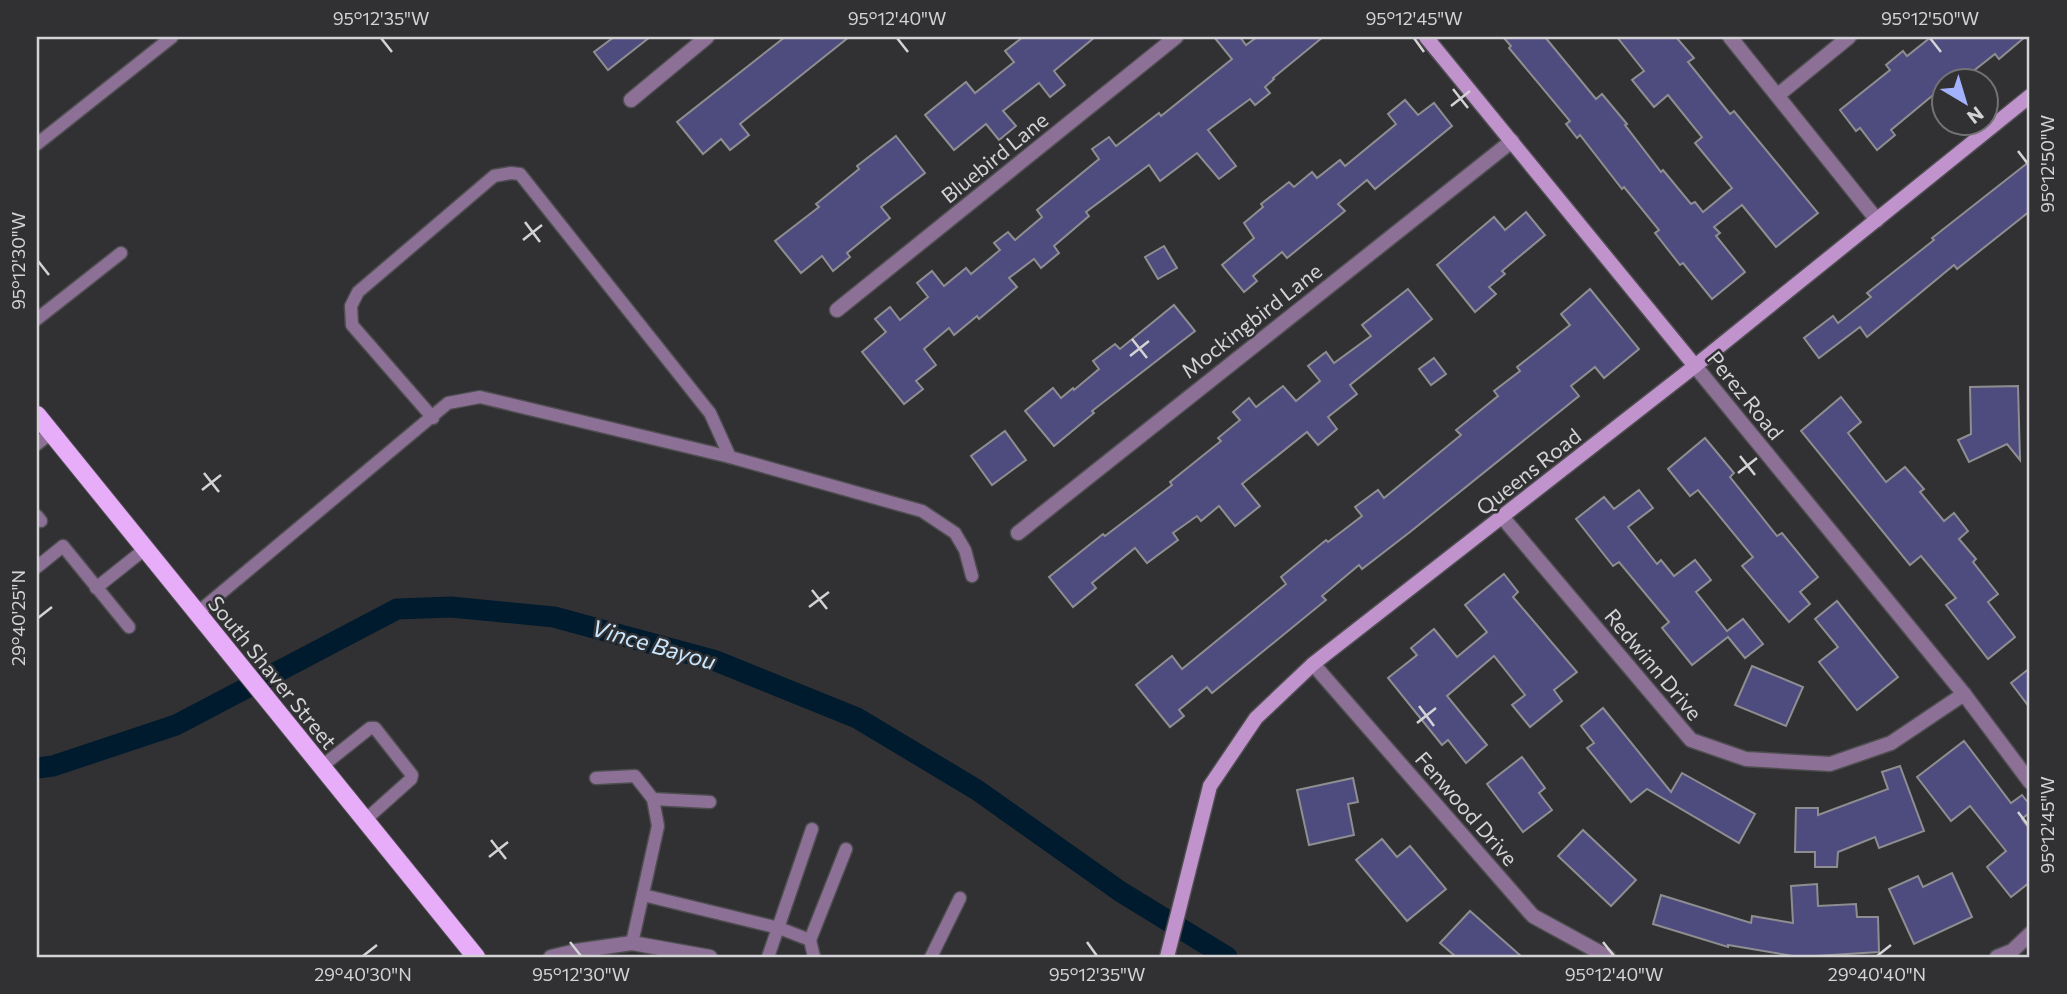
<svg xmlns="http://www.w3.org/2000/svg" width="2067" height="994" viewBox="0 0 2067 994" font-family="Commissioner,sans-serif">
<rect width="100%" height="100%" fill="#313134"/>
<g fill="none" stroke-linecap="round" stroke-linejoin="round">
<polyline stroke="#001b2d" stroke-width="21" points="37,768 53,766 176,725 397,609 451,607 554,617 716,661 857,718 977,790 1121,892 1227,957"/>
</g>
<g fill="#4e4c7e" stroke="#8e8e91" stroke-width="2">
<polygon points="614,37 650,37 608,70 594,52"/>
<polygon points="785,37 849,37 740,124 749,135 730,150 721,139 703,154 677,122"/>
<polygon points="1023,37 1095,37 1054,71 1065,85 1050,97 1039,83 1003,111 1016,126 999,140 986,124 954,150 925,115 966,82 975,93 999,74 1014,62 1005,51"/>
<polygon points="1214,37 1240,37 1246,45 1257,37 1323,37 1273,78 1274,79 1265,87 1270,93 1255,105 1250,99 1208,130 1236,166 1219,179 1197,153 1160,181 1149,165 1086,212 1089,216 1054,246 1059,253 1041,268 1034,259 1009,278 1017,287 979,319 977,316 954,335 949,328 924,349 936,365 916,381 923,389 904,404 862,352 886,332 875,319 890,307 900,320 928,297 917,283 932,271 944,286 966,268 971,274 1000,250 994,243 1008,232 1015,240 1042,217 1037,210 1099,159 1092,149 1109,137 1116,146 1159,113 1161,116 1232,59"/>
<polygon points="1503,37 1545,37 1596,99 1602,94 1627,124 1625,125 1661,172 1663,170 1691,204 1695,202 1703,212 1732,188 1695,143 1702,137 1668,95 1654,107 1632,80 1644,71 1617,37 1676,37 1694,58 1688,62 1730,114 1734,111 1818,213 1776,247 1742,205 1714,227 1720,233 1716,236 1745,272 1712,299 1683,263 1680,265 1655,233 1659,230 1624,187 1622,189 1580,135 1577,138 1566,124 1570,121 1509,48 1511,46"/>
<polygon points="1931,37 2025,37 1999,59 1995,54 1962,80 1944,80 1944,86 1891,130 1895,135 1877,150 1860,128 1856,131 1840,110 1890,70 1886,65 1903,51 1907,56"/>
<polygon points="1405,100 1418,115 1434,103 1452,126 1375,189 1367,180 1338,204 1345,211 1287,258 1282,252 1253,276 1257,281 1244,292 1222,265 1254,238 1244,223 1263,207 1261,204 1289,182 1294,187 1312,172 1317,178 1340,160 1345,166 1396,124 1388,114"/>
<polygon points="896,136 925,173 881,207 890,218 847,253 850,257 833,271 822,256 801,273 775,241 819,207 816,204 859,169 857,166"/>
<polygon points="2030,161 2030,211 1957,269 1954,265 1867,337 1860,327 1819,358 1804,338 1833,316 1838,323 1871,297 1867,293 1934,240 1932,238"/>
<polygon points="1526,212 1545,235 1502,271 1505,274 1489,287 1496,294 1475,312 1437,265 1494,217 1505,230"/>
<polygon points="1164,246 1177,268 1158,279 1145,257"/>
<polygon points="1408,289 1432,319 1350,385 1357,394 1328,417 1337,429 1318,445 1307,432 1242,484 1260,506 1235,526 1219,506 1201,521 1197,516 1173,533 1178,540 1147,563 1135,548 1092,583 1096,588 1073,607 1049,577 1103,534 1105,536 1172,485 1170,482 1221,441 1218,438 1240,420 1233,412 1249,398 1256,407 1283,386 1296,401 1320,381 1308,366 1326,352 1334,363 1371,336 1362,325"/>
<polygon points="1590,289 1639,349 1604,378 1595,367 1571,386 1579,396 1410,532 1362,569 1359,565 1322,596 1326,600 1212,693 1207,687 1179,710 1184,716 1170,727 1136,685 1172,656 1182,669 1286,584 1281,577 1326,540 1328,542 1362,516 1355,507 1378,490 1384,498 1461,435 1456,430 1498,396 1494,391 1520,371 1517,367 1570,325 1561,314"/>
<polygon points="1174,305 1195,331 1092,411 1094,413 1054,446 1025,411 1053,388 1061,398 1073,388 1074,390 1099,369 1093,361 1115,344 1120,349"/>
<polygon points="1434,358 1446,374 1431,385 1419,369"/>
<polygon points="2018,386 2020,460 2007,444 1969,462 1958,440 1971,434 1970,387"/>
<polygon points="1841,397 1861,422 1848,433 1886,482 1905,467 1924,489 1920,492 1944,521 1954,513 1968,531 1959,539 1976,559 1973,562 1998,594 1988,602 2015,637 1988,659 1946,605 1956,598 1921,556 1910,565 1801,431"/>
<polygon points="1005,431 1026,460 992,485 971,456"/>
<polygon points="1705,438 1734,473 1730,477 1777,536 1782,533 1818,577 1800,592 1810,604 1789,622 1742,566 1753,557 1698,490 1690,496 1668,469"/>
<polygon points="1639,490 1653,508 1628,527 1657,564 1661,560 1674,576 1695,560 1711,580 1696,592 1727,631 1743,619 1763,644 1745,658 1728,637 1692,665 1662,628 1669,622 1619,562 1613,566 1576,519 1604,497 1614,509"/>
<polygon points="1504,574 1518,592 1513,597 1577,672 1554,690 1562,701 1530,727 1512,705 1525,695 1494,656 1447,696 1487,745 1466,763 1448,740 1442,745 1388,678 1417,655 1411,648 1434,629 1457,657 1487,632 1465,605"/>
<polygon points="1837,601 1898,677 1857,710 1819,662 1838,647 1815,619"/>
<polygon points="1752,666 1803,687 1786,726 1735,705"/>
<polygon points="2030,668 2030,708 2011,683"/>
<polygon points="1603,708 1671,792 1682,773 1755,814 1739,843 1647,789 1631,802 1587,748 1594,743 1581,726"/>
<polygon points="1964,741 2011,803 2022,795 2030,805 2030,812 2022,819 2030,830 2030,882 2011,897 1987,867 2006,851 1970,806 1951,821 1917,777"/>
<polygon points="1522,757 1545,788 1539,793 1552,810 1523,832 1487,784"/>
<polygon points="1900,766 1924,831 1879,848 1875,837 1838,852 1837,867 1815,867 1815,852 1795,852 1796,808 1818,808 1818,815 1888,789 1882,772"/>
<polygon points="1353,778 1358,802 1348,804 1354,835 1309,845 1297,790"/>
<polygon points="1583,830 1636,880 1611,906 1558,856"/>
<polygon points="1382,839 1397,857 1410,846 1446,889 1407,921 1356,860"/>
<polygon points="1952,873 1972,917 1914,944 1889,889 1918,876 1923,887"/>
<polygon points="1817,884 1818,906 1856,904 1857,917 1878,917 1879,952 1799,957 1728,945 1728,947 1653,924 1661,895 1751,923 1752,916 1793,923 1791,886"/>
<polygon points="1470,911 1522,957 1456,957 1440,943"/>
</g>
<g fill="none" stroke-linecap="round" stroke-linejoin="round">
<defs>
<g id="lane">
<polyline points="37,144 172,37"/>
<polyline points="37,319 121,253"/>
<polyline points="433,418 352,325 351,306 358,292 494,176 511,173 520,174 710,413 730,457 922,511 955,533 965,550 972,576"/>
<polyline points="37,444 51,433"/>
<polyline points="37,516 41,521"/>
<polyline points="37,567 63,546 129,627"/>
<polyline points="96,588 145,549"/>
<polyline points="197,613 448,403 480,397 730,457"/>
<polyline points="321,767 370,728 375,728 412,775 411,779 364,821"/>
<polyline points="596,778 635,776 653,799 658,826 632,943"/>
<polyline points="653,799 710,802"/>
<polyline points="643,895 779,928 810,940 814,957"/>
<polyline points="810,940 846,849"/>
<polyline points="768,957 812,829"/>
<polyline points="931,957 960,898"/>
</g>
<g id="street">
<polyline points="1730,37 1877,220"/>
<polyline points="1778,95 1849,37"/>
<polyline points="631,100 707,37"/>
<polyline points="837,310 1176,37"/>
<polyline points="1695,366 1964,694 2030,782"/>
<polyline points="1503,518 1691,740 1746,759 1830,764 1891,743 1964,694"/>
<polyline points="1018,533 1512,141"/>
<polyline points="1313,664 1533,916 1608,957"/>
<polyline points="551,957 576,951 632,943 710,957"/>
<polyline points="1997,957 2012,951 2030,934"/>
</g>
<g id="secondary">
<polyline points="1426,37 1695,366"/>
<polyline points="1167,957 1210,786 1256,718 1313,664 1695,366 2030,96"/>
</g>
<polyline id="primary" points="37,415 476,957"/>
</defs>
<use href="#lane" stroke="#4e4e51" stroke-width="15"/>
<use href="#street" stroke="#4e4e51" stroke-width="17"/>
<use href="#secondary" stroke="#4e4e51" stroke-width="17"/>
<use href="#primary" stroke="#4e4e51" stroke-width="20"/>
<use href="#lane" stroke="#8c7095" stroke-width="12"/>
<use href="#street" stroke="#8c7095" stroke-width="14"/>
<use href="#secondary" stroke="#c093cd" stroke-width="14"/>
<use href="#primary" stroke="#e7adf9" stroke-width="18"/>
</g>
<path fill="none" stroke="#d3d3d5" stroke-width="2.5" d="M381,38L392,52M897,38L908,52M1414,38L1424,52M1930,38L1941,52M1453,89L1468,108M1451,106L1470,91M2018,151L2028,164M525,222L540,242M523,240L542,225M38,261L49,275M1132,339L1147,358M1130,356L1149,341M1740,456L1755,475M204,473L219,492M1738,473L1757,458M202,490L221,475M812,590L827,609M809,607L829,592M38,618L52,607M1419,706L1434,726M1417,723L1436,708M2018,812L2028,825M491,840L506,859M489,857L508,842M570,942L581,956M1087,942L1097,956M1603,942L1614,956M363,956L377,945M1877,956L1891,945"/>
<g text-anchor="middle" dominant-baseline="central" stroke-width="5" stroke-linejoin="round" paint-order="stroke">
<g font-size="21" fill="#d3d3d5" stroke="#313134">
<text transform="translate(994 157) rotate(-39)">Bluebird Lane</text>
<text transform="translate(1251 320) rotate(-38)">Mockingbird Lane</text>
<text transform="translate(1746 395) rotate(51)">Perez Road</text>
<text transform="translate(1528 471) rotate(-38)">Queens Road</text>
<text transform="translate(1654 664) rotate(50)">Redwinn Drive</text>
<text transform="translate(273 672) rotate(51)">South Shaver Street</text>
<text transform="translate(1467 808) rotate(49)">Fenwood Drive</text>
</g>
<g font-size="23" font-style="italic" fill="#c9e7fe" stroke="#313134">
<text transform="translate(654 644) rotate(16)">Vince Bayou</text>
</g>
</g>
<rect width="2067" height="994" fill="none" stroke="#313134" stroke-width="77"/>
<g transform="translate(1965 102) rotate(142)"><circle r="33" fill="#313134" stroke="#727274" stroke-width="2"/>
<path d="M0-5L12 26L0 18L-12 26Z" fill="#a3b2fd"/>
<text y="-10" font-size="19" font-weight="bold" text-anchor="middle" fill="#d3d3d5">N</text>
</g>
<rect x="38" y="38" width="1990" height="918" fill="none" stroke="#d3d3d5" stroke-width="2.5"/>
<g font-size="18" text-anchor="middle" fill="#d3d3d5">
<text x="381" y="25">95°12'35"W</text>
<text x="897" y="25">95°12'40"W</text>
<text x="1414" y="25">95°12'45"W</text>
<text x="1930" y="25">95°12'50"W</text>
<text transform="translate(2048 164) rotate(-90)" y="6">95°12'50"W</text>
<text transform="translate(19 261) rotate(-90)" y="6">95°12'30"W</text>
<text transform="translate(19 618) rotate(-90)" y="6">29°40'25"N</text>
<text transform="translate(2048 825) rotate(-90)" y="6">95°12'45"W</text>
<text x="363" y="981">29°40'30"N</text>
<text x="581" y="981">95°12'30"W</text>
<text x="1097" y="981">95°12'35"W</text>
<text x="1614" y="981">95°12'40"W</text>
<text x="1877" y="981">29°40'40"N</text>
</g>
</svg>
